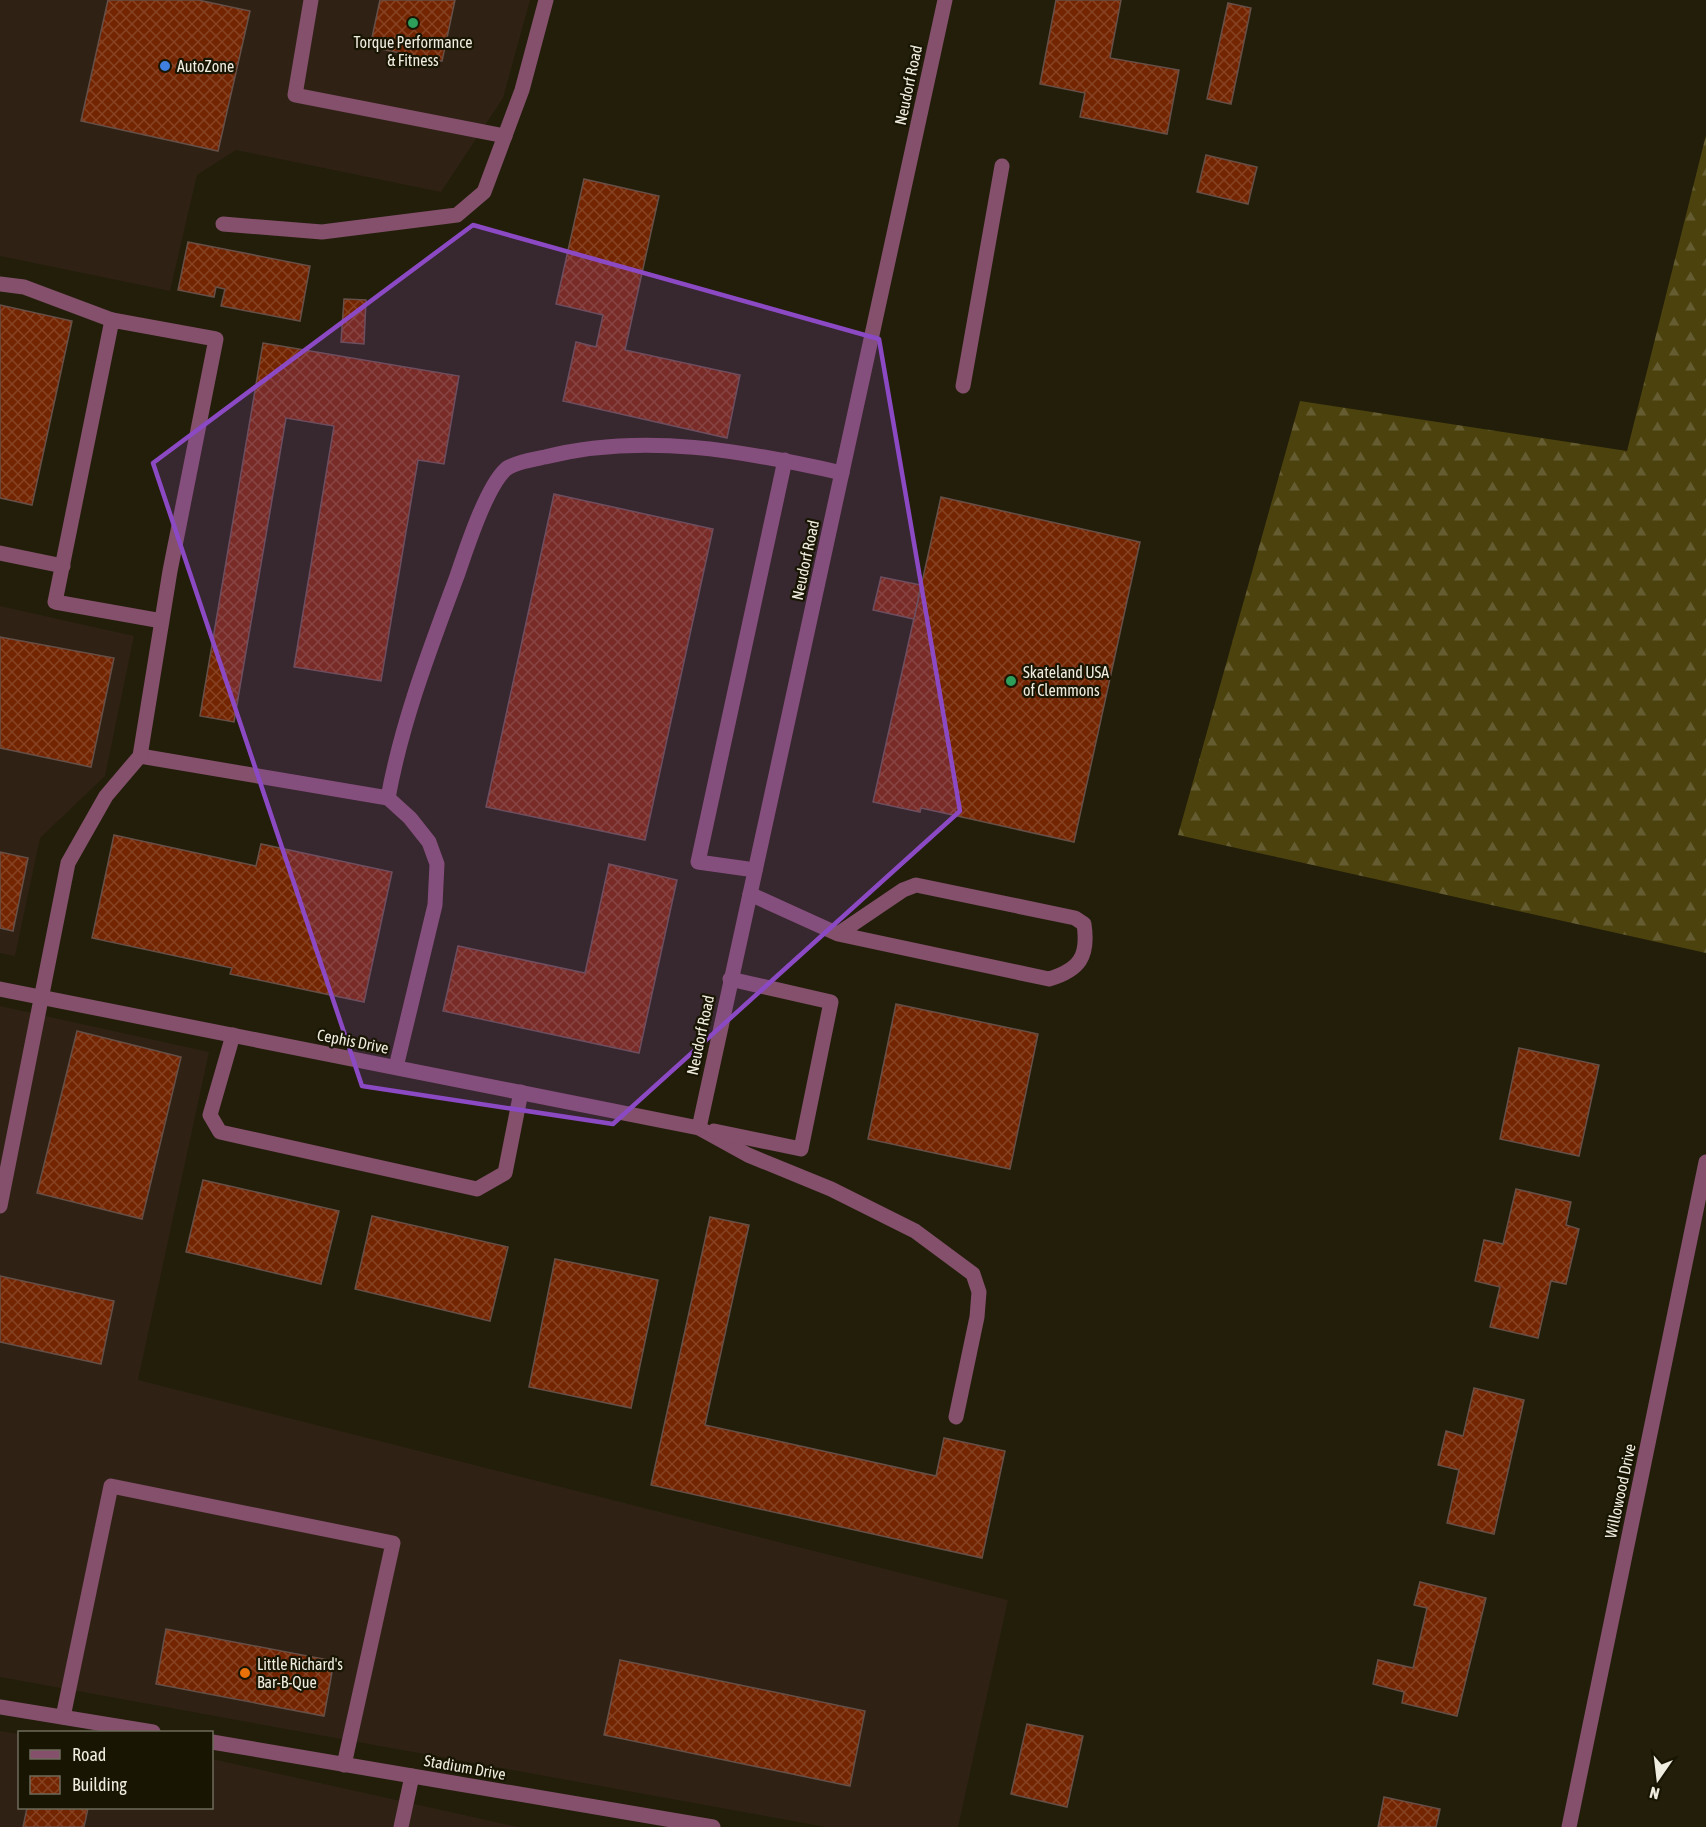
<svg xmlns="http://www.w3.org/2000/svg" width="1706" height="1827" viewBox="0 0 1706 1827" font-family="'Asap Condensed',sans-serif">
<defs>
<pattern id="forest-firs" width="22" height="20" patternUnits="userSpaceOnUse" patternTransform="scale(1.5)"><rect width="22" height="20" fill="#4b420e"/><path d="M5 1l3.5 6h-7zM16 11l3.5 6h-7z" fill="#655d31"/></pattern>
<pattern id="building-cross-hatch" width="8" height="8" patternUnits="userSpaceOnUse" patternTransform="scale(1.5)"><rect width="8" height="8" fill="#732400"/><path d="M0 0l8 8M0 8l8-8" fill="none" stroke="#874425"/></pattern>
</defs>
<rect width="100%" height="100%" fill="#221e0a"/>
<g fill="#2f2215">
<polygon points="0,0 530,0 503,98 441,192 236,150 197,175 170,291 0,256"/>
<polygon points="0,606 134,636 105,776 40,838 15,956 0,953"/>
<polygon points="0,1006 209,1052 138,1380 1008,1600 958,1827 826,1827 0,1677"/>
<polygon points="0,1731 19,1734 20,1808 212,1808 212,1759 518,1827 0,1827"/>
</g>
<polygon fill="url(#forest-firs)" points="1706,135 1706,953 1178,835 1300,401 1627,451"/>
<g fill="url(#building-cross-hatch)" stroke="#664f47" stroke-width="1.5">
<polygon points="108,0 198,0 250,11 218,151 81,121"/>
<polygon points="380,0 455,0 442,61 370,47"/>
<polygon points="1056,0 1121,0 1110,58 1179,70 1167,134 1080,117 1085,93 1040,84"/>
<polygon points="1228,3 1251,8 1231,104 1207,99"/>
<polygon points="1206,155 1257,167 1248,204 1197,192"/>
<polygon points="584,179 659,196 625,350 740,375 727,438 563,401 576,342 596,347 603,315 556,304"/>
<polygon points="188,242 310,266 300,321 221,306 225,289 216,287 214,297 178,290"/>
<polygon points="344,299 366,300 364,344 341,342"/>
<polygon points="0,305 72,321 32,505 0,498"/>
<polygon points="263,343 459,376 444,464 418,460 381,681 294,667 334,426 286,418 234,722 200,716"/>
<polygon points="554,494 713,529 645,840 486,807"/>
<polygon points="941,497 1140,542 1074,842 921,808 920,812 873,802"/>
<polygon points="881,577 921,585 914,619 873,610"/>
<polygon points="0,637 114,658 91,767 0,748"/>
<polygon points="114,835 256,866 261,844 392,872 364,1002 230,974 232,968 92,938"/>
<polygon points="0,852 28,858 13,931 0,928"/>
<polygon points="609,864 677,880 639,1053 443,1011 458,946 585,973"/>
<polygon points="896,1004 1038,1034 1010,1169 868,1139"/>
<polygon points="77,1031 181,1057 142,1219 37,1193"/>
<polygon points="1519,1048 1599,1065 1579,1156 1500,1139"/>
<polygon points="203,1180 339,1211 321,1284 186,1252"/>
<polygon points="1516,1189 1571,1202 1566,1225 1579,1229 1566,1284 1551,1281 1538,1338 1490,1327 1500,1287 1475,1281 1484,1240 1503,1244"/>
<polygon points="372,1216 508,1247 490,1321 355,1289"/>
<polygon points="710,1217 749,1225 705,1425 936,1476 944,1438 1005,1451 982,1558 651,1485"/>
<polygon points="555,1259 658,1280 631,1408 529,1387"/>
<polygon points="0,1276 114,1301 101,1364 0,1342"/>
<polygon points="1474,1388 1524,1400 1494,1534 1447,1523 1459,1470 1438,1465 1446,1431 1463,1436"/>
<polygon points="1420,1582 1486,1598 1457,1716 1402,1703 1404,1692 1373,1684 1378,1660 1413,1668 1427,1608 1414,1605"/>
<polygon points="166,1629 334,1661 324,1716 156,1684"/>
<polygon points="620,1660 865,1711 850,1786 604,1735"/>
<polygon points="1027,1724 1083,1736 1067,1807 1011,1794"/>
<polygon points="1384,1797 1440,1809 1436,1827 1378,1827"/>
<polygon points="27,1808 88,1808 84,1827 23,1827"/>
</g>
<g fill="none" stroke-linecap="round" stroke-linejoin="round">
<g stroke="#84506c" stroke-width="15">
<polyline points="311,0 295,95 505,136"/>
<polyline points="223,224 322,232 457,215 484,192 522,90 546,0"/>
<polyline points="0,284 24,287 112,320"/>
<polyline points="963,386 1002,166"/>
<polyline points="0,553 63,566"/>
<polyline points="140,756 388,798"/>
<polyline points="755,870 698,862 785,460"/>
<path d="M750,894L838,934L1049,979C1079,970 1089,957 1084,924L1075,918L916,885L903,890L838,934"/>
<polyline points="233,1035 210,1115 220,1132 477,1189 505,1173 521,1092"/>
<path d="M396,1067L435,905L437,864L429,842L410,818L388,798C402,721 430,649 457,576C466,550 486,487 506,469C515,462 535,459 545,457C643,432 745,451 842,473"/>
<polyline points="699,1128 748,1155 831,1189 915,1231 973,1274 979,1292 977,1317 956,1417"/>
<polyline points="714,1131 801,1149 831,1002 730,979"/>
<polyline points="0,1206 68,863 106,796 140,756 170,571 216,339 112,320 55,602 162,621"/>
<polyline points="63,1717 111,1486 393,1543 344,1765"/>
<polyline points="401,1827 412,1776"/>
</g>
<g stroke="#84506c" stroke-width="15">
<polyline points="0,989 699,1128 945,0"/>
<polyline points="0,1707 153,1732"/>
<polyline points="212,1742 713,1827"/>
<polyline points="1569,1827 1706,1162"/>
</g>
</g>
<path fill="#8c49c4" fill-opacity="0.2" stroke="#8c49c4" stroke-width="4.5" stroke-linejoin="round" d="M473,225L879,339L960,811L613,1124L362,1086L153,463Z"/>
<g fill="#2e9e5b" stroke="#181503" stroke-width="2">
<circle cx="413" cy="23" r="6"/>
<circle cx="1011" cy="681" r="6"/>
</g>
<circle fill="#3f7fe0" stroke="#181503" stroke-width="2" cx="165" cy="66" r="6"/>
<circle fill="#e8710a" stroke="#181503" stroke-width="2" cx="245" cy="1673" r="6"/>
<g text-anchor="middle" dominant-baseline="central" stroke-width="4.5" stroke-linejoin="round" paint-order="stroke">
<g font-size="16" fill="#efece0" stroke="#181503" text-anchor="start">
<text x="413" y="42" text-anchor="middle">Torque Performance<tspan x="413" dy="18">&amp; Fitness</tspan></text>
<text x="177" y="66">AutoZone</text>
<text x="1023" y="672">Skateland USA<tspan x="1023" dy="18">of Clemmons</tspan></text>
<text x="257" y="1664">Little Richard's<tspan x="257" dy="18">Bar-B-Que</tspan></text>
</g>
<g font-size="16" fill="#efece0" stroke="#181503">
<text transform="translate(908 85) rotate(-78)">Neudorf Road</text>
<text transform="translate(805 560) rotate(-78)">Neudorf Road</text>
<text transform="translate(700 1035) rotate(-78)">Neudorf Road</text>
<text transform="translate(353 1041) rotate(11)">Cephis Drive</text>
<text transform="translate(1620 1491) rotate(-78)">Willowood Drive</text>
<text transform="translate(465 1767) rotate(10)">Stadium Drive</text>
</g>
</g>
<rect x="18" y="1731" width="195" height="78" fill="#181503" stroke="#6e6b5b" stroke-width="1.5"/>
<rect x="30" y="1750" width="30" height="9" fill="#84506c" stroke="#6e6b5b" stroke-width="1.5"/>
<text x="72" y="1761" font-size="18" fill="#efece0">Road</text>
<rect x="30" y="1776" width="30" height="18" fill="url(#building-cross-hatch)" stroke="#6e6b5b" stroke-width="1.5"/>
<text x="72" y="1791" font-size="18" fill="#efece0">Building</text>
<g transform="translate(1658 1779) rotate(194)" stroke="#181503" stroke-width="4.5" paint-order="stroke">
<path d="M0-4.5L10 22L0 15L-10 22Z" fill="#efece0"/>
<text y="-9" font-size="16" font-weight="bold" text-anchor="middle" fill="#efece0">N</text>
</g>
</svg>
